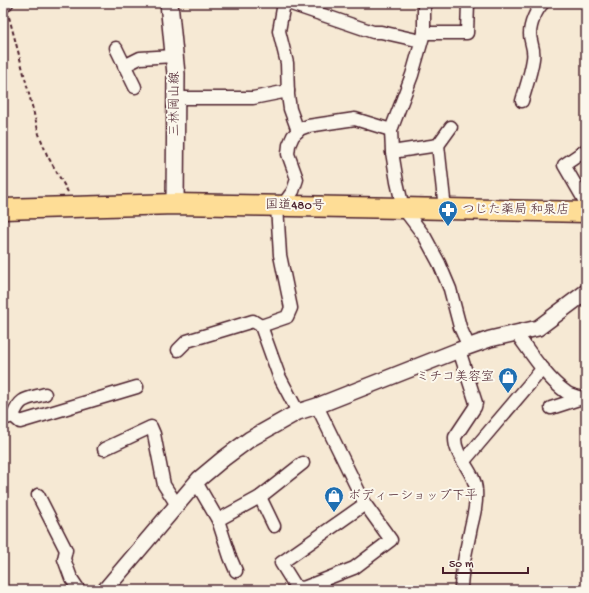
<svg xmlns="http://www.w3.org/2000/svg" width="589" height="593" viewBox="0 0 589 593" font-family="'Gochi Hand','Klee One',sans-serif">
<rect width="100%" height="100%" fill="#f6e9d4"/>
<filter id="ink" filterUnits="userSpaceOnUse"><feTurbulence type="fractalNoise" baseFrequency=".025" numOctaves="2"/><feDisplacementMap in="SourceGraphic" scale="8" xChannelSelector="R" yChannelSelector="G"/><feConvolveMatrix kernelMatrix="1 2 1 2 8 2 1 2 1" color-interpolation-filters="sRGB"/></filter>
<g filter="url(#ink)">
<g fill="none" stroke-linecap="round" stroke-linejoin="round">
<defs>
<g id="minor">
<polyline points="284,3 279,31 287,63 288,95 290,109 298,131"/>
<polyline points="288,3 373,32 381,32 421,41"/>
<polyline points="424,3 424,33 412,75 391,130 392,152 397,182 403,208 425,237 439,263 450,289 460,327 469,347"/>
<polyline points="3,7 7,3"/>
<polyline points="424,33 467,33 468,3"/>
<polyline points="116,48 135,87"/>
<polyline points="124,66 140,58 174,56"/>
<polyline points="175,98 253,98 288,91"/>
<path d="M522,101C526,87 531,73 533,59C535,48 530,43 530,34C530,24 536,10 543,3"/>
<polyline points="438,145 445,209"/>
<polyline points="586,150 564,165 586,203"/>
<polyline points="392,152 438,145 451,127"/>
<polyline points="282,206 293,191 297,179 288,154 289,145 293,136 300,129 308,126 355,119 391,130"/>
<polyline points="261,326 287,317 291,308 280,255 277,206"/>
<path d="M516,333C530,352 546,378 566,392C570,395 576,396 581,398"/>
<polyline points="178,350 187,341 253,321 261,326 279,376 298,412"/>
<path d="M459,350L476,403L475,407L455,437C454,457 475,471 476,490C477,503 474,515 471,527C467,548 461,568 461,590"/>
<polyline points="317,406 365,504 391,540 354,568 303,588 296,587 281,563 365,504"/>
<polyline points="551,408 582,398"/>
<path d="M13,416C20,397 27,399 45,394"/>
<polyline points="3,419 13,416 20,422 137,387"/>
<polyline points="104,449 151,427 154,434 164,485 177,505"/>
<polyline points="464,461 543,368"/>
<polyline points="196,482 218,520 230,557 236,571"/>
<polyline points="38,495 66,550 64,559 71,578 79,590"/>
<polyline points="260,497 274,526"/>
<polyline points="218,520 260,497 303,463"/>
</g>
<polyline id="tertiary" points="105,590 199,479 223,459 250,439 298,412 317,406 459,350 490,339 538,328 586,292"/>
<polyline id="secondary" points="169,3 176,74 175,204"/>
<polyline id="trunk" points="3,209 175,204 403,208 586,212"/>
</defs>
<use href="#minor" stroke="#4a1f2b" stroke-width="15"/>
<use href="#tertiary" stroke="#4a1f2b" stroke-width="18"/>
<use href="#secondary" stroke="#4a1f2b" stroke-width="20"/>
<use href="#trunk" stroke="#4a1f2b" stroke-width="23"/>
<polyline stroke="#4a1f2b" stroke-width="2" stroke-dasharray="4 3" stroke-linecap="butt" points="9,17 23,70 39,134 47,155 68,192"/>
<use href="#minor" stroke="#fbf7ec" stroke-width="12"/>
<use href="#tertiary" stroke="#fbf7ec" stroke-width="15"/>
<use href="#secondary" stroke="#fbf7ec" stroke-width="17"/>
<use href="#trunk" stroke="#fedd96" stroke-width="20"/>
</g>
</g>
<defs>
<symbol id="pharmacy-pin" viewBox="-11 -11 22 30"><path d="M0 17L-7.5 6A9.5 9.5 0 1 1 7.5 6Z" fill="#1f6fb2" stroke="#fbf7ec"/><path d="M-2-6h4v4h4v4h-4v4h-4v-4h-4v-4h4Z" fill="#fff"/></symbol>
<symbol id="shop-pin" viewBox="-11 -11 22 30"><path d="M0 17L-7.5 6A9.5 9.5 0 1 1 7.5 6Z" fill="#1f6fb2" stroke="#fbf7ec"/><path d="M-5-2.5h2.3a2.7 3.5 0 0 1 5.4 0H5L5.5 6h-11ZM-1.5-2.5h3a1.5 2.3 0 0 0-3 0Z" fill="#fff"/></symbol>
</defs>
<g fill-rule="evenodd">
<use href="#pharmacy-pin" x="437" y="199" width="22" height="30"/>
<use href="#shop-pin" x="497" y="366" width="22" height="30"/>
<use href="#shop-pin" x="323" y="485" width="22" height="30"/>
</g>
<g text-anchor="middle" dominant-baseline="central" stroke-width="4" stroke-linejoin="round" paint-order="stroke">
<g font-size="13" fill="#4a1f2b" stroke="#fbf7ec">
<text transform="translate(175 104) rotate(-90)">三林岡山線</text>
<text transform="translate(295 206) rotate(1)">国道480号</text>
</g>
<g font-size="13" fill="#4a1f2b" stroke="#fbf7ec" text-anchor="start">
<text x="462" y="210">つじた薬局 和泉店</text>
<text x="494" y="377" text-anchor="end">ミチコ美容室</text>
<text x="348" y="496">ボディーショップ下平</text>
</g>
</g>
<rect width="589" height="593" fill="none" stroke="#fbf7ec" stroke-width="16"/>
<rect x="8" y="8" width="573" height="577" fill="none" stroke="#4a1f2b" stroke-width="1.5" filter="url(#ink)"/>
<path d="M443 567v6h85v-6" fill="none" stroke="#4a1f2b" stroke-width="2"/>
<text x="449" y="567" font-size="12" fill="#4a1f2b" stroke="#fbf7ec" stroke-width="3" paint-order="stroke">50 m</text>
</svg>
